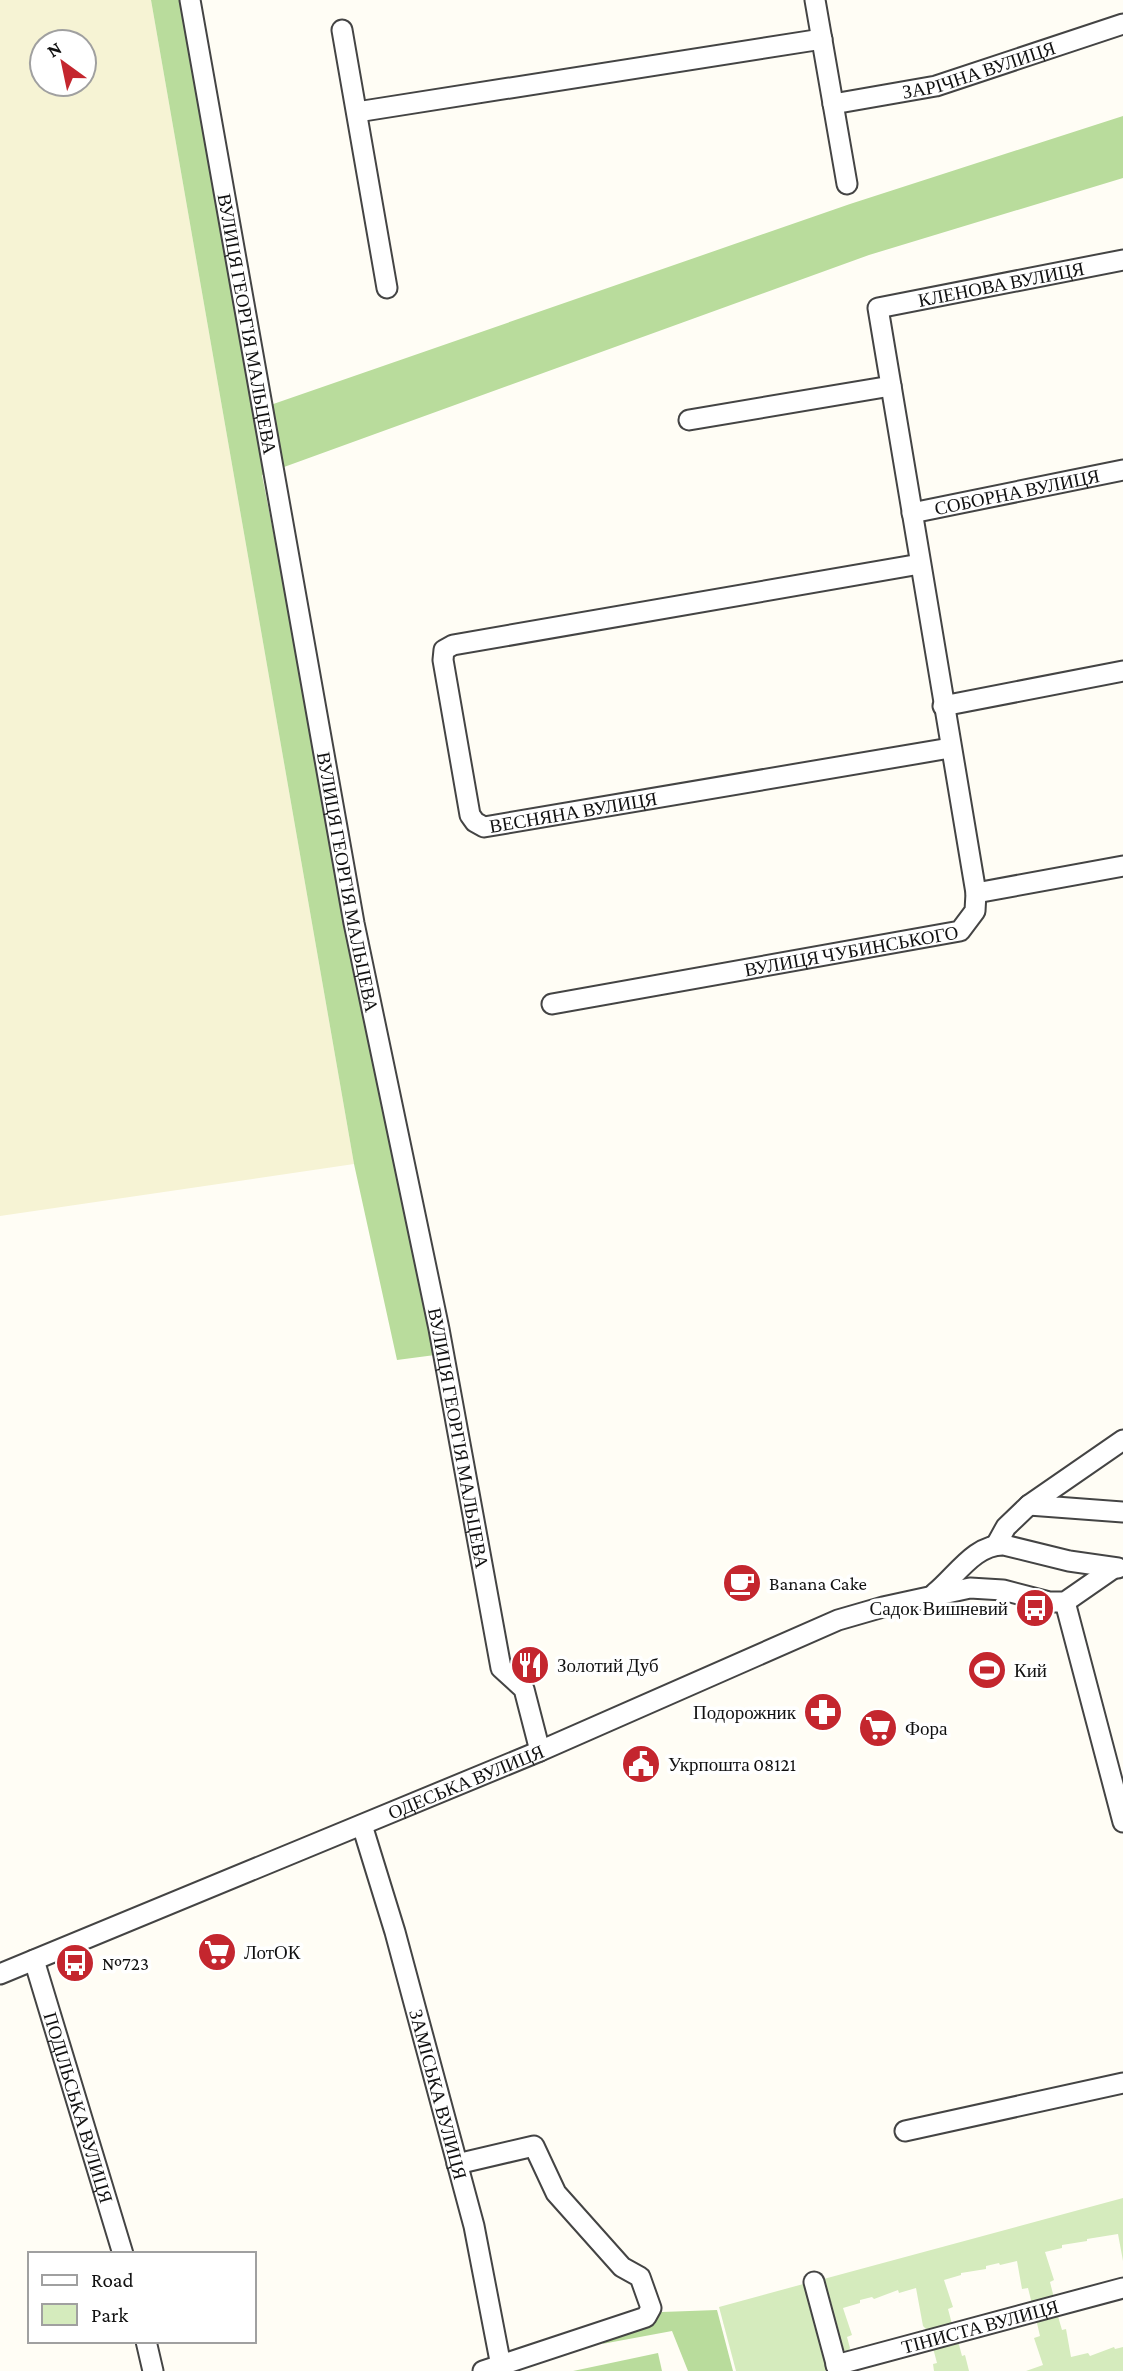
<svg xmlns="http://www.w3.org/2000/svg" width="1123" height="2371" viewBox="0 0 1123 2371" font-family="'Crimson Pro',serif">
<rect width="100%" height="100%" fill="#fffdf5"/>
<path fill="#f6f3d4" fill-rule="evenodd" d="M0,0H151L354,1164L0,1216ZM42,42H84V84H42Z"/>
<g fill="#d5ebbd">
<polygon points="1123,2198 1123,2261 1118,2234 1087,2239 1087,2241 1062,2245 1062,2248 1045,2252 1054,2280 1050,2282 1054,2298 1032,2304 1028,2288 1022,2289 1017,2261 1000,2265 999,2263 986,2266 986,2269 961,2273 961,2275 944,2280 953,2307 948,2309 952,2324 928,2331 923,2326 916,2288 899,2293 898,2290 874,2299 872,2297 860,2300 860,2303 843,2308 852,2335 847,2337 850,2348 848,2351 840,2350 820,2280"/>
<polygon points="807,2283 829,2371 736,2371 719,2307"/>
<polygon points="1057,2313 1062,2330 1066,2329 1071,2357 1088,2353 1090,2356 1114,2347 1115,2349 1123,2347 1123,2371 1026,2371 1043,2365 1034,2338 1040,2336 1036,2319"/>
<polygon points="958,2341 962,2356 965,2355 969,2371 934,2371 933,2364 937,2363 933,2348"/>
</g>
<g fill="#b9dc9c">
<polygon points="151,0 181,0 256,410 850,204 1123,116 1123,178 869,255 262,475 435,1355 397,1360 354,1164"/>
<polygon points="717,2310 733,2371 688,2371 672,2331 602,2344 662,2312"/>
<polygon points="658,2353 662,2371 573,2371"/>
</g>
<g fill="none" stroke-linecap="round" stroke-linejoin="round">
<defs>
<g id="minor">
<path id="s1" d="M190,0L354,923L439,1329L501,1668L524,1689L540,1751"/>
<polyline points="815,0 847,184"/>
<polyline points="342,30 387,288"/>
<path id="s2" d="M833,104L936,86L1123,24"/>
<polyline points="357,112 822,39"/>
<polyline points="689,420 891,386"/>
<path id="s3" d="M912,513L1123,470"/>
<path id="s4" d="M920,564L453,645L444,650L443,660L470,815L475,822L484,827L950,748"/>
<polyline points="943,706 1123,671"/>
<polyline points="976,893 1123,866"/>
<path id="s5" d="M552,1004L960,931L975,911L976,893L878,308L1123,260"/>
<polyline points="1123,1440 1029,1505 1123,1512"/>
<polyline points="996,1545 1006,1527 1029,1505"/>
<path d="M935,1593C956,1576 975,1544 1004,1545L1069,1561L1118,1568"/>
<polyline points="1065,1602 1123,1822"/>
<path id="s6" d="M362,1825L395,1932L474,2226L501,2366"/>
<path id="s7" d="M34,1960L123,2254"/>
<path id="s8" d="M0,1974L540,1751L838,1620L883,1607L970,1588L1003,1590L1049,1602H1065L1114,1568"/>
<polyline points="905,2131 1123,2083"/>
<polyline points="457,2164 534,2146 556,2193 622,2267 640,2277 651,2308 646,2317 483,2371"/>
<polyline points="814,2282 838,2371"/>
<polyline points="146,2341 153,2371"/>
<path id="s9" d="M836,2365L1123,2288"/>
</g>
</defs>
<use href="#minor" stroke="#444" stroke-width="23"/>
<use href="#minor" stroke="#fff" stroke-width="19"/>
</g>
<defs>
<symbol id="cafe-disc" viewBox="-11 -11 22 22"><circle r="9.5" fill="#c4262e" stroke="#fff"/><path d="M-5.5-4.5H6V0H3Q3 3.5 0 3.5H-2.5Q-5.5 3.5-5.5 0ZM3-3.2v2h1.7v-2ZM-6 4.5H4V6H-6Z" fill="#fff"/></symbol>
<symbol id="bus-disc" viewBox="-11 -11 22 22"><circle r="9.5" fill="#c4262e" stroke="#fff"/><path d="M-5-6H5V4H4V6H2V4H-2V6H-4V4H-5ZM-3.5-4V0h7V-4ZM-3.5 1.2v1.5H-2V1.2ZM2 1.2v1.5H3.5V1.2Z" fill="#fff"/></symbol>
<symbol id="restaurant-disc" viewBox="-11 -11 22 22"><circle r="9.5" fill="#c4262e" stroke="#fff"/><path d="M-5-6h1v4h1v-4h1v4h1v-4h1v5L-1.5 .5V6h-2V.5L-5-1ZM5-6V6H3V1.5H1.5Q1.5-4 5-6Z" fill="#fff"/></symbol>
<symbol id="stadium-disc" viewBox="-11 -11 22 22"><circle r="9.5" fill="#c4262e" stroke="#fff"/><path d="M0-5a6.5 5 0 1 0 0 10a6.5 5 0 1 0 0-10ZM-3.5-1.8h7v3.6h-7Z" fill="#fff"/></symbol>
<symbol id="pharmacy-disc" viewBox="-11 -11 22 22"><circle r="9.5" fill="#c4262e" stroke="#fff"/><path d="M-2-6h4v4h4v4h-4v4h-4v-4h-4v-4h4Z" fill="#fff"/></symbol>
<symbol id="supermarket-disc" viewBox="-11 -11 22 22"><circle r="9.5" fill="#c4262e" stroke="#fff"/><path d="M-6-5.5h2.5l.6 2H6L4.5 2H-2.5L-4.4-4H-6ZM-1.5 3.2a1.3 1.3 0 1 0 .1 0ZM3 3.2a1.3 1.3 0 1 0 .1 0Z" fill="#fff"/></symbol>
<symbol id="civic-disc" viewBox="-11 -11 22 22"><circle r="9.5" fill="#c4262e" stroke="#fff"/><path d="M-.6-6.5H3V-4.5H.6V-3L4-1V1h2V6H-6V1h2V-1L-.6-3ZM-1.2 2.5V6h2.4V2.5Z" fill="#fff"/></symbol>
</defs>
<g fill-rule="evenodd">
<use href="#cafe-disc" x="720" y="1561" width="44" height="44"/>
<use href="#bus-disc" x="1013" y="1586" width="44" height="44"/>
<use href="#restaurant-disc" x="508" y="1643" width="44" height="44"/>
<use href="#stadium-disc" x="965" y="1648" width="44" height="44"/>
<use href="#pharmacy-disc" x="801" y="1690" width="44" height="44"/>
<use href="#supermarket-disc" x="856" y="1706" width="44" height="44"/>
<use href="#civic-disc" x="619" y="1742" width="44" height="44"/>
<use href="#supermarket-disc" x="195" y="1930" width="44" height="44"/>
<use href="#bus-disc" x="53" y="1941" width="44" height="44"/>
</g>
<g text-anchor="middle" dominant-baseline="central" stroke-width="7" stroke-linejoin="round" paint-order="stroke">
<g font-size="19" fill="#111" stroke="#fff">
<text stroke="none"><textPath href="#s2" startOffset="150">ЗАРІЧНА ВУЛИЦЯ</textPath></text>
<text stroke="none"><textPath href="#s5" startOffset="1176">КЛЕНОВА ВУЛИЦЯ</textPath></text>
<text stroke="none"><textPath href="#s1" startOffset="329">ВУЛИЦЯ ГЕОРГІЯ МАЛЬЦЕВА</textPath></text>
<text stroke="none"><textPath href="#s3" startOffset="107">СОБОРНА ВУЛИЦЯ</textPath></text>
<text stroke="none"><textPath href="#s4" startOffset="761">ВЕСНЯНА ВУЛИЦЯ</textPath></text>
<text stroke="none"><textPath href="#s1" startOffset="896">ВУЛИЦЯ ГЕОРГІЯ МАЛЬЦЕВА</textPath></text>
<text stroke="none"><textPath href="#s5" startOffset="304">ВУЛИЦЯ ЧУБИНСЬКОГО</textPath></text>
<text stroke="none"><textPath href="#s1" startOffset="1463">ВУЛИЦЯ ГЕОРГІЯ МАЛЬЦЕВА</textPath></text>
<text stroke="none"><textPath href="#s8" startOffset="504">ОДЕСЬКА ВУЛИЦЯ</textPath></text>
<text stroke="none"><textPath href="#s6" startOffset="280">ЗАМІСЬКА ВУЛИЦЯ</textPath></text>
<text stroke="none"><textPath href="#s7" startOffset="154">ПОДІЛЬСЬКА ВУЛИЦЯ</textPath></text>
<text stroke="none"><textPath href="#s9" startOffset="149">ТІНИСТА ВУЛИЦЯ</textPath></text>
</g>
<g font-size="19" fill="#111" stroke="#fff" text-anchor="start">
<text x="769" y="1583">Banana Cake</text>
<text x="1008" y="1608" text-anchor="end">Садок Вишневий</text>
<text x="557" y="1665">Золотий Дуб</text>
<text x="1014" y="1670">Кий</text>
<text x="796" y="1712" text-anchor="end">Подорожник</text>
<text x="905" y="1728">Фора</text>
<text x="668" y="1764">Укрпошта 08121</text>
<text x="244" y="1952">ЛотОК</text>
<text x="102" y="1963">№723</text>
</g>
</g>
<rect x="28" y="2252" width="228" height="91" fill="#ffffff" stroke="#a0a0a0" stroke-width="2"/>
<rect x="42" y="2275" width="35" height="10" fill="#ffffff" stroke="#a0a0a0" stroke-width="2"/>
<text x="91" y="2287" font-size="21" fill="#111111">Road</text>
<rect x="42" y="2304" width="35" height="21" fill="#d5ebbd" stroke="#a0a0a0" stroke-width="2"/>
<text x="91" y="2322" font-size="21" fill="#111111">Park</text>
<g transform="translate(63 63) rotate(327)"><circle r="33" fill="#ffffff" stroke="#a0a0a0" stroke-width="2"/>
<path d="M0-5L12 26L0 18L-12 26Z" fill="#c4262e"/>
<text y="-10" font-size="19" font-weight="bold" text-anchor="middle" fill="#111111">N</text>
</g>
</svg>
